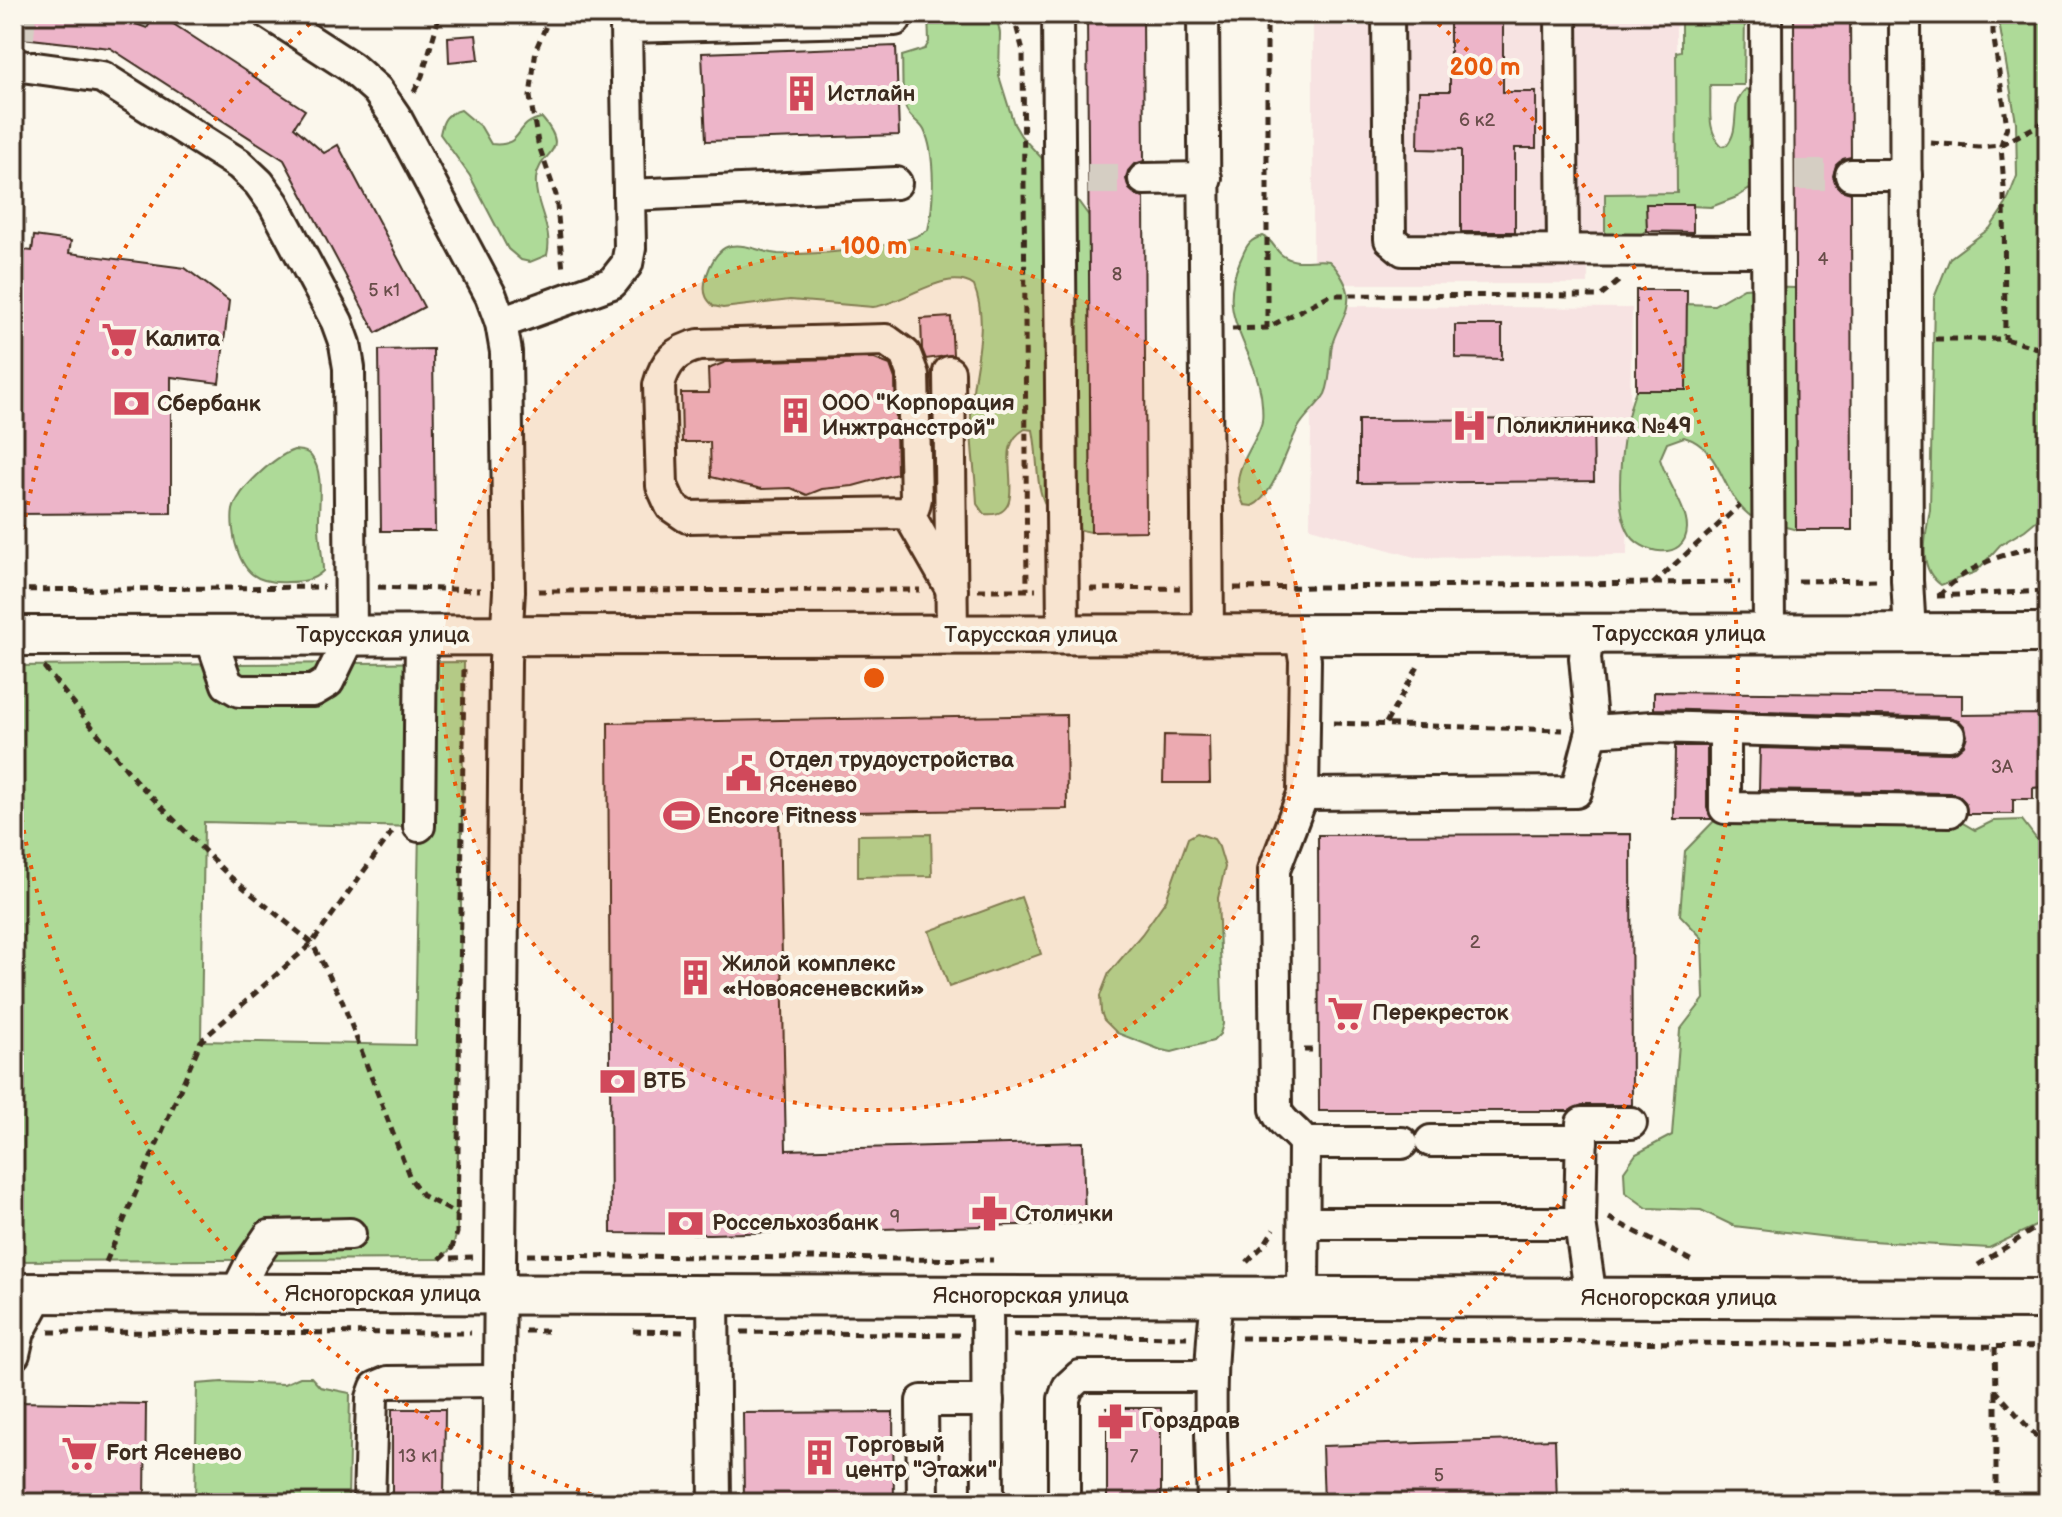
<svg xmlns="http://www.w3.org/2000/svg" width="2062" height="1517" viewBox="0 0 2062 1517" font-family="'Balsamiq Sans',sans-serif">
<rect width="100%" height="100%" fill="#fbf7ec"/>
<filter id="ink" filterUnits="userSpaceOnUse"><feTurbulence type="fractalNoise" baseFrequency=".0125" numOctaves="2"/><feDisplacementMap in="SourceGraphic" scale="16" xChannelSelector="R" yChannelSelector="G"/><feConvolveMatrix kernelMatrix="1 2 1 2 8 2 1 2 1" color-interpolation-filters="sRGB"/></filter>
<g filter="url(#ink)">
<g fill="#f7e3e2">
<polygon points="1313,14 1676,14 1677,194 1605,194 1605,238 1588,239 1588,284 1313,284"/>
<polygon points="1338,306 1632,308 1627,555 1418,558 1310,528 1312,324"/>
</g>
<g fill="#aeda98" stroke="#74825b" stroke-width="2" fill-rule="evenodd">
<path d="M928,14H996L1000,33L999,76L1014,124L1021,136L1065,183L1089,216L1091,532C1027,522 1042,476 1033,430L1025,429C1017,434 1012,439 1010,449C1005,471 1025,519 984,514L977,504C976,475 970,446 971,416C971,372 991,329 974,286C948,266 903,304 873,307L790,300L723,308L713,306C711,303 707,300 706,296C700,283 714,249 730,246C747,243 762,253 778,254C812,255 902,249 928,230C934,205 936,154 924,130C919,121 908,118 905,106C901,91 903,72 902,56L925,49L929,42Z"/>
<path d="M1681,14H1745L1744,85H1710C1712,106 1705,130 1722,146L1727,145C1742,127 1728,104 1746,89L1757,92L1759,183L1737,197L1711,207L1647,204V231L1627,242L1605,238V194L1677,193L1676,52L1681,51Z"/>
<path d="M2000,14H2048V461L2043,469L2045,493L2037,520L2025,530L2000,545L1976,572L1941,585C1916,567 1926,535 1930,510L1934,298L1950,258L1990,228L2006,204L2017,176L2016,122L2000,28Z"/>
<path d="M461,110L481,127L491,144C525,148 513,122 542,118C573,154 539,150 536,179C534,205 554,228 547,255L530,262L521,260L508,249L470,176L440,134C443,119 446,114 461,110Z"/>
<path d="M1263,236C1273,240 1274,249 1282,255C1296,266 1313,258 1329,261C1337,268 1346,282 1348,292C1351,312 1336,327 1332,345C1329,361 1332,379 1325,394C1318,406 1305,415 1298,428C1286,449 1274,497 1252,506L1244,505C1227,472 1251,455 1261,425C1264,417 1262,404 1261,395C1253,343 1215,318 1240,261C1246,248 1247,240 1263,236Z"/>
<path d="M1758,287L1795,288L1796,530C1781,524 1761,526 1748,514C1720,491 1722,448 1684,437L1667,443L1660,459C1666,480 1687,508 1687,528C1686,562 1639,555 1628,531C1612,500 1623,423 1636,390H1686V304L1714,305L1744,288Z"/>
<path d="M294,450C301,451 306,450 311,456C325,473 318,506 319,526C319,541 323,556 323,571C313,581 301,582 288,582C256,584 243,573 235,542C233,532 231,521 233,510C238,489 274,457 294,450Z"/>
<path d="M464,662L457,1233L452,1248L440,1259L14,1261V666ZM204,822L419,827L415,1045L201,1041Z"/>
<polygon points="1716,819 1961,822 1975,830 1993,821 2022,820 2038,841 2038,874 2048,894 2048,1220 1989,1248 1854,1240 1734,1226 1701,1210 1647,1208 1625,1192 1624,1171 1636,1154 1672,1135 1680,1030 1704,999 1702,938 1680,915 1685,851"/>
<polygon points="1197,833 1214,839 1219,847 1225,867 1218,898 1223,1024 1220,1034 1213,1041 1172,1052 1161,1050 1117,1033 1104,1020 1101,1012 1100,996 1109,973 1142,934 1166,900 1188,838"/>
<polygon points="931,834 932,876 858,877 858,835"/>
<polygon points="1021,897 1041,954 949,987 929,931"/>
<polygon points="300,1377 311,1377 320,1387 350,1393 348,1503 195,1503 197,1384 222,1382 284,1384"/>
</g>
<g fill="#edb5c9" stroke="#3b2a1e" stroke-width="2">
<polygon points="14,14 108,14 147,28 156,14 158,14 305,110 294,127 324,153 338,145 424,307 376,333 284,160 110,48 14,37"/>
<polygon points="1087,14 1143,14 1144,161 1134,164 1128,171 1126,179 1129,189 1136,195 1144,197 1146,531 1091,532"/>
<polygon points="1450,14 1503,14 1503,92 1536,92 1536,148 1515,148 1515,232 1461,232 1461,150 1418,149 1419,91 1450,91"/>
<polygon points="1794,14 1850,14 1851,157 1843,159 1836,165 1833,176 1836,185 1841,190 1851,193 1852,530 1796,530"/>
<polygon points="476,35 479,59 449,62 448,37"/>
<polygon points="896,46 899,135 706,141 702,53"/>
<polygon points="1646,204 1693,204 1693,232 1647,231"/>
<polygon points="34,236 71,241 69,253 185,268 229,301 219,383 171,377 171,513 14,514 14,249 32,251"/>
<polygon points="1636,290 1687,290 1686,390 1636,390"/>
<polygon points="951,317 953,355 926,359 922,349 921,319"/>
<polygon points="1455,325 1502,325 1502,359 1455,358"/>
<polygon points="433,349 435,531 381,531 379,350"/>
<polygon points="872,358 890,365 895,379 897,474 853,486 822,489 807,495 791,488 762,489 711,477 710,442 682,442 681,393 709,393 708,369 726,362"/>
<polygon points="1593,419 1594,481 1358,483 1358,420"/>
<polygon points="1654,692 1962,695 1962,715 2041,714 2042,787 2033,788 2033,799 2013,799 2013,814 1967,814 1965,802 1958,795 1950,793 1759,790 1760,748 1949,753 1957,751 1964,745 1967,736 1965,727 1959,720 1949,717 1654,709"/>
<polygon points="1066,715 1067,809 779,813 786,1150 1083,1142 1085,1223 710,1234 611,1233 608,723"/>
<polygon points="1164,735 1209,736 1210,783 1163,783"/>
<polygon points="1675,746 1707,746 1707,808 1712,819 1674,819"/>
<polygon points="1631,834 1632,1105 1582,1105 1569,1111 1319,1111 1318,835"/>
<polygon points="14,1402 146,1404 145,1503 14,1503"/>
<rect x="1107" y="1408" width="54" height="95"/>
<polygon points="392,1409 445,1409 444,1503 392,1503"/>
<polygon points="893,1412 894,1503 744,1503 743,1413"/>
<polygon points="1555,1439 1557,1503 1324,1503 1322,1446"/>
</g>
<g fill="none" stroke-linecap="round" stroke-linejoin="round">
<g stroke="#d5cec3" stroke-width="30" stroke-dasharray="30 15" stroke-linecap="butt">
<polyline points="19,38 21,14"/>
<polyline points="1795,175 1851,175"/>
<polyline points="1088,179 1144,179"/>
</g>
<defs>
<g id="minor">
<polyline points="269,14 351,67 377,90 395,116 491,296 501,323 506,352 509,591 505,661 498,1503"/>
<polyline points="1058,14 1063,634"/>
<polyline points="1203,14 1208,634"/>
<polyline points="1388,14 1390,239 1403,250 1766,251"/>
<polyline points="1561,14 1563,250"/>
<polyline points="1766,14 1769,634"/>
<polyline points="1905,14 1907,580 1910,633"/>
<polyline points="14,65 102,77 239,164 259,183 274,204 337,322 345,344 349,368 351,635 328,682 313,691 239,691 227,684 210,635"/>
<polyline points="1851,175 1906,175"/>
<polyline points="1144,179 1206,178"/>
<polyline points="629,195 896,183"/>
<polyline points="501,323 612,283 627,264 630,248 626,27 895,20"/>
<polyline points="949,372 952,635"/>
<path d="M908,513L914,507L916,498L913,375L905,354L886,340L699,345C676,350 665,362 659,385L662,486L671,506L687,517L908,513L952,590"/>
<path d="M1300,634L1305,660L1303,794L1274,870L1276,1109C1280,1124 1296,1129 1304,1143L1303,1297"/>
<polyline points="1725,729 1725,808 1950,811"/>
<polyline points="1592,731 1653,727 1949,735"/>
<polyline points="1303,794 1576,792 1592,731 1585,658 1588,634"/>
<polyline points="419,826 421,635"/>
<polyline points="1431,1141 1582,1141"/>
<polyline points="1304,1143 1402,1143"/>
<polyline points="1304,1223 1580,1223"/>
<polyline points="236,1293 252,1261 269,1236 350,1234"/>
<polyline points="713,1295 715,1503"/>
<polyline points="987,1296 988,1503"/>
<polyline points="1591,1298 1580,1223 1582,1123 1631,1123"/>
<polyline points="14,1354 19,1332 40,1293"/>
<polyline points="369,1503 372,1398 376,1387 388,1382 498,1381"/>
<polyline points="923,1503 922,1401 988,1401"/>
<polyline points="1064,1503 1064,1399 1068,1387 1080,1376 1210,1376"/>
<path d="M1213,1503C1211,1433 1207,1365 1218,1296"/>
</g>
<g id="major">
<polyline points="14,636 2048,633"/>
<polyline points="14,1293 2048,1299"/>
</g>
</defs>
<use href="#minor" stroke="#3b2a1e" stroke-width="36"/>
<use href="#major" stroke="#3b2a1e" stroke-width="44"/>
<g stroke="#3b2a1e" stroke-width="5" stroke-dasharray="8 6" stroke-linecap="butt">
<polyline points="551,14 536,49 530,97 538,143 556,195 563,271"/>
<polyline points="1013,14 1023,51 1027,590"/>
<polyline points="1267,14 1267,328"/>
<polyline points="1993,14 1993,33 2007,126 2001,145 2004,187 2005,339"/>
<polyline points="414,92 422,76 440,14"/>
<polyline points="1931,143 1979,147 2001,145 2048,120"/>
<polyline points="1232,329 1267,328 1330,295 1601,296 1620,280"/>
<polyline points="1935,339 2005,339 2048,351"/>
<polyline points="1798,581 1880,580"/>
<polyline points="1653,584 1740,505"/>
<polyline points="378,587 480,590"/>
<polyline points="1234,588 1740,582"/>
<polyline points="1090,589 1180,588"/>
<polyline points="14,590 324,587"/>
<polyline points="978,590 1036,590"/>
<polyline points="538,591 920,590"/>
<polyline points="1937,596 2048,591"/>
<path d="M1939,596C1965,566 2009,550 2048,545"/>
<polyline points="44,667 135,780 228,875 312,943 341,998 410,1178 423,1196 457,1214"/>
<polyline points="1333,723 1563,730"/>
<polyline points="1386,723 1419,665"/>
<polyline points="1304,1050 1319,1050"/>
<polyline points="1609,1218 1696,1263"/>
<polyline points="527,1255 993,1260"/>
<polyline points="451,1258 473,1257"/>
<polyline points="440,1259 452,1248 457,1233 464,667"/>
<polyline points="106,1262 201,1041 312,943 392,832"/>
<polyline points="1247,1262 1264,1245 1274,1229"/>
<polyline points="1978,1265 2048,1220"/>
<polyline points="525,1331 547,1331"/>
<polyline points="633,1331 687,1332"/>
<polyline points="49,1332 471,1333"/>
<polyline points="741,1332 959,1335"/>
<polyline points="1013,1335 1187,1337"/>
<polyline points="1241,1338 2048,1347"/>
<polyline points="1995,1347 1996,1391 2048,1450"/>
<polyline points="1996,1392 1996,1503"/>
</g>
<use href="#minor" stroke="#fbf7ec" stroke-width="30"/>
<use href="#major" stroke="#fbf7ec" stroke-width="38"/>
</g>
</g>
<circle cx="874" cy="678" r="432" fill="#e8590c" fill-opacity=".12"/>
<g fill="none" stroke="#e8590c" stroke-width="4" stroke-dasharray="4 8">
<circle cx="874" cy="678" r="432"/>
<path d="M614 1502A864 864 0 0 1 15 768M15 588A864 864 0 0 1 319 16M1429 16A864 864 0 0 1 1134 1502"/>
</g>
<defs>
<symbol id="building-bare" viewBox="-9 -9 18 18"><path d="M-4-6H4V6H1V3H-1V6H-4ZM-2.5-4.3h1.7v1.8h-1.7ZM.8-4.3h1.7v1.8H.8ZM-2.5-1h1.7V.8h-1.7ZM.8-1h1.7V.8H.8Z" fill="#d1495b" stroke="#fbf7ec" stroke-width="2.5" paint-order="stroke"/></symbol>
<symbol id="supermarket-bare" viewBox="-9 -9 18 18"><path d="M-6-5.5h2.5l.6 2H6L4.5 2H-2.5L-4.4-4H-6ZM-1.5 3.2a1.3 1.3 0 1 0 .1 0ZM3 3.2a1.3 1.3 0 1 0 .1 0Z" fill="#d1495b" stroke="#fbf7ec" stroke-width="2.5" paint-order="stroke"/></symbol>
<symbol id="bank-bare" viewBox="-9 -9 18 18"><path d="M-6-4H6V4H-6ZM0-2.3a2.3 2.3 0 1 0 0 4.6a2.3 2.3 0 1 0 0-4.6Z" fill="#d1495b" stroke="#fbf7ec" stroke-width="2.5" paint-order="stroke"/></symbol>
<symbol id="hospital-bare" viewBox="-9 -9 18 18"><path d="M-5-5h3v3.5h4V-5h3V5h-3V1.5h-4V5h-3Z" fill="#d1495b" stroke="#fbf7ec" stroke-width="2.5" paint-order="stroke"/></symbol>
<symbol id="civic-bare" viewBox="-9 -9 18 18"><path d="M-.6-6.5H3V-4.5H.6V-3L4-1V1h2V6H-6V1h2V-1L-.6-3ZM-1.2 2.5V6h2.4V2.5Z" fill="#d1495b" stroke="#fbf7ec" stroke-width="2.5" paint-order="stroke"/></symbol>
<symbol id="stadium-bare" viewBox="-9 -9 18 18"><path d="M0-5a6.5 5 0 1 0 0 10a6.5 5 0 1 0 0-10ZM-3.5-1.8h7v3.6h-7Z" fill="#d1495b" stroke="#fbf7ec" stroke-width="2.5" paint-order="stroke"/></symbol>
<symbol id="pharmacy-bare" viewBox="-9 -9 18 18"><path d="M-2-6h4v4h4v4h-4v4h-4v-4h-4v-4h4Z" fill="#d1495b" stroke="#fbf7ec" stroke-width="2.5" paint-order="stroke"/></symbol>
</defs>
<g fill-rule="evenodd">
<use href="#building-bare" x="776" y="68" width="51" height="51"/>
<use href="#supermarket-bare" x="94" y="314" width="51" height="51"/>
<use href="#bank-bare" x="106" y="378" width="51" height="51"/>
<use href="#building-bare" x="770" y="390" width="51" height="51"/>
<use href="#hospital-bare" x="1444" y="400" width="51" height="51"/>
<use href="#civic-bare" x="718" y="748" width="51" height="51"/>
<use href="#stadium-bare" x="656" y="790" width="51" height="51"/>
<use href="#building-bare" x="670" y="952" width="51" height="51"/>
<use href="#supermarket-bare" x="1320" y="988" width="51" height="51"/>
<use href="#bank-bare" x="592" y="1056" width="51" height="51"/>
<use href="#pharmacy-bare" x="964" y="1188" width="51" height="51"/>
<use href="#bank-bare" x="660" y="1198" width="51" height="51"/>
<use href="#pharmacy-bare" x="1090" y="1396" width="51" height="51"/>
<use href="#supermarket-bare" x="54" y="1428" width="51" height="51"/>
<use href="#building-bare" x="794" y="1432" width="51" height="51"/>
</g>
<g text-anchor="middle" dominant-baseline="central" stroke-width="8" stroke-linejoin="round" paint-order="stroke">
<g font-size="18" fill="#684d49">
<text x="1477" y="120">6 к2</text>
<text x="1823" y="259">4</text>
<text x="1117" y="274">8</text>
<text x="384" y="290">5 к1</text>
<text x="2002" y="767">3А</text>
<text x="1475" y="942">2</text>
<text x="895" y="1217">9</text>
<text x="418" y="1456">13 к1</text>
<text x="1134" y="1456">7</text>
<text x="1439" y="1475">5</text>
</g>
<g font-size="22" font-weight="bold" fill="#3b2a1e" stroke="#fbf7ec" text-anchor="start">
<text x="827" y="94">Истлайн</text>
<text x="145" y="339">Калита</text>
<text x="822" y="403">ООО "Корпорация<tspan x="822" dy="25">Инжтрансстрой"</tspan></text>
<text x="157" y="404">Сбербанк</text>
<text x="1496" y="426">Поликлиника №49</text>
<text x="769" y="760">Отдел трудоустройства<tspan x="769" dy="25">Ясенево</tspan></text>
<text x="707" y="816">Encore Fitness</text>
<text x="722" y="964">Жилой комплекс<tspan x="722" dy="25">«Новоясеневский»</tspan></text>
<text x="1372" y="1013">Перекресток</text>
<text x="643" y="1081">ВТБ</text>
<text x="1015" y="1214">Столички</text>
<text x="712" y="1223">Россельхозбанк</text>
<text x="1141" y="1421">Горздрав</text>
<text x="845" y="1445">Торговый<tspan x="845" dy="25">центр "Этажи"</tspan></text>
<text x="106" y="1453">Fort Ясенево</text>
</g>
<g font-size="22" fill="#3b2a1e" stroke="#fbf7ec">
<text x="1679" y="634">Тарусская улица</text>
<text x="383" y="635">Тарусская улица</text>
<text x="1031" y="635">Тарусская улица</text>
<text x="383" y="1294">Ясногорская улица</text>
<text x="1031" y="1296">Ясногорская улица</text>
<text x="1679" y="1298">Ясногорская улица</text>
</g>
</g>
<circle cx="874" cy="678" r="12" fill="#e8590c" stroke="#fbf7ec" stroke-width="4"/>
<g font-size="24" text-anchor="middle" font-weight="bold" fill="#e8590c" stroke="#fbf7ec" stroke-width="8" stroke-linejoin="round" paint-order="stroke">
<text x="1485" y="75">200 m</text>
<text x="874" y="254">100 m</text>
</g>
<rect width="2062" height="1517" fill="none" stroke="#fbf7ec" stroke-width="48"/>
<rect x="24" y="24" width="2014" height="1469" fill="none" stroke="#3b2a1e" stroke-width="3" filter="url(#ink)"/>
</svg>
